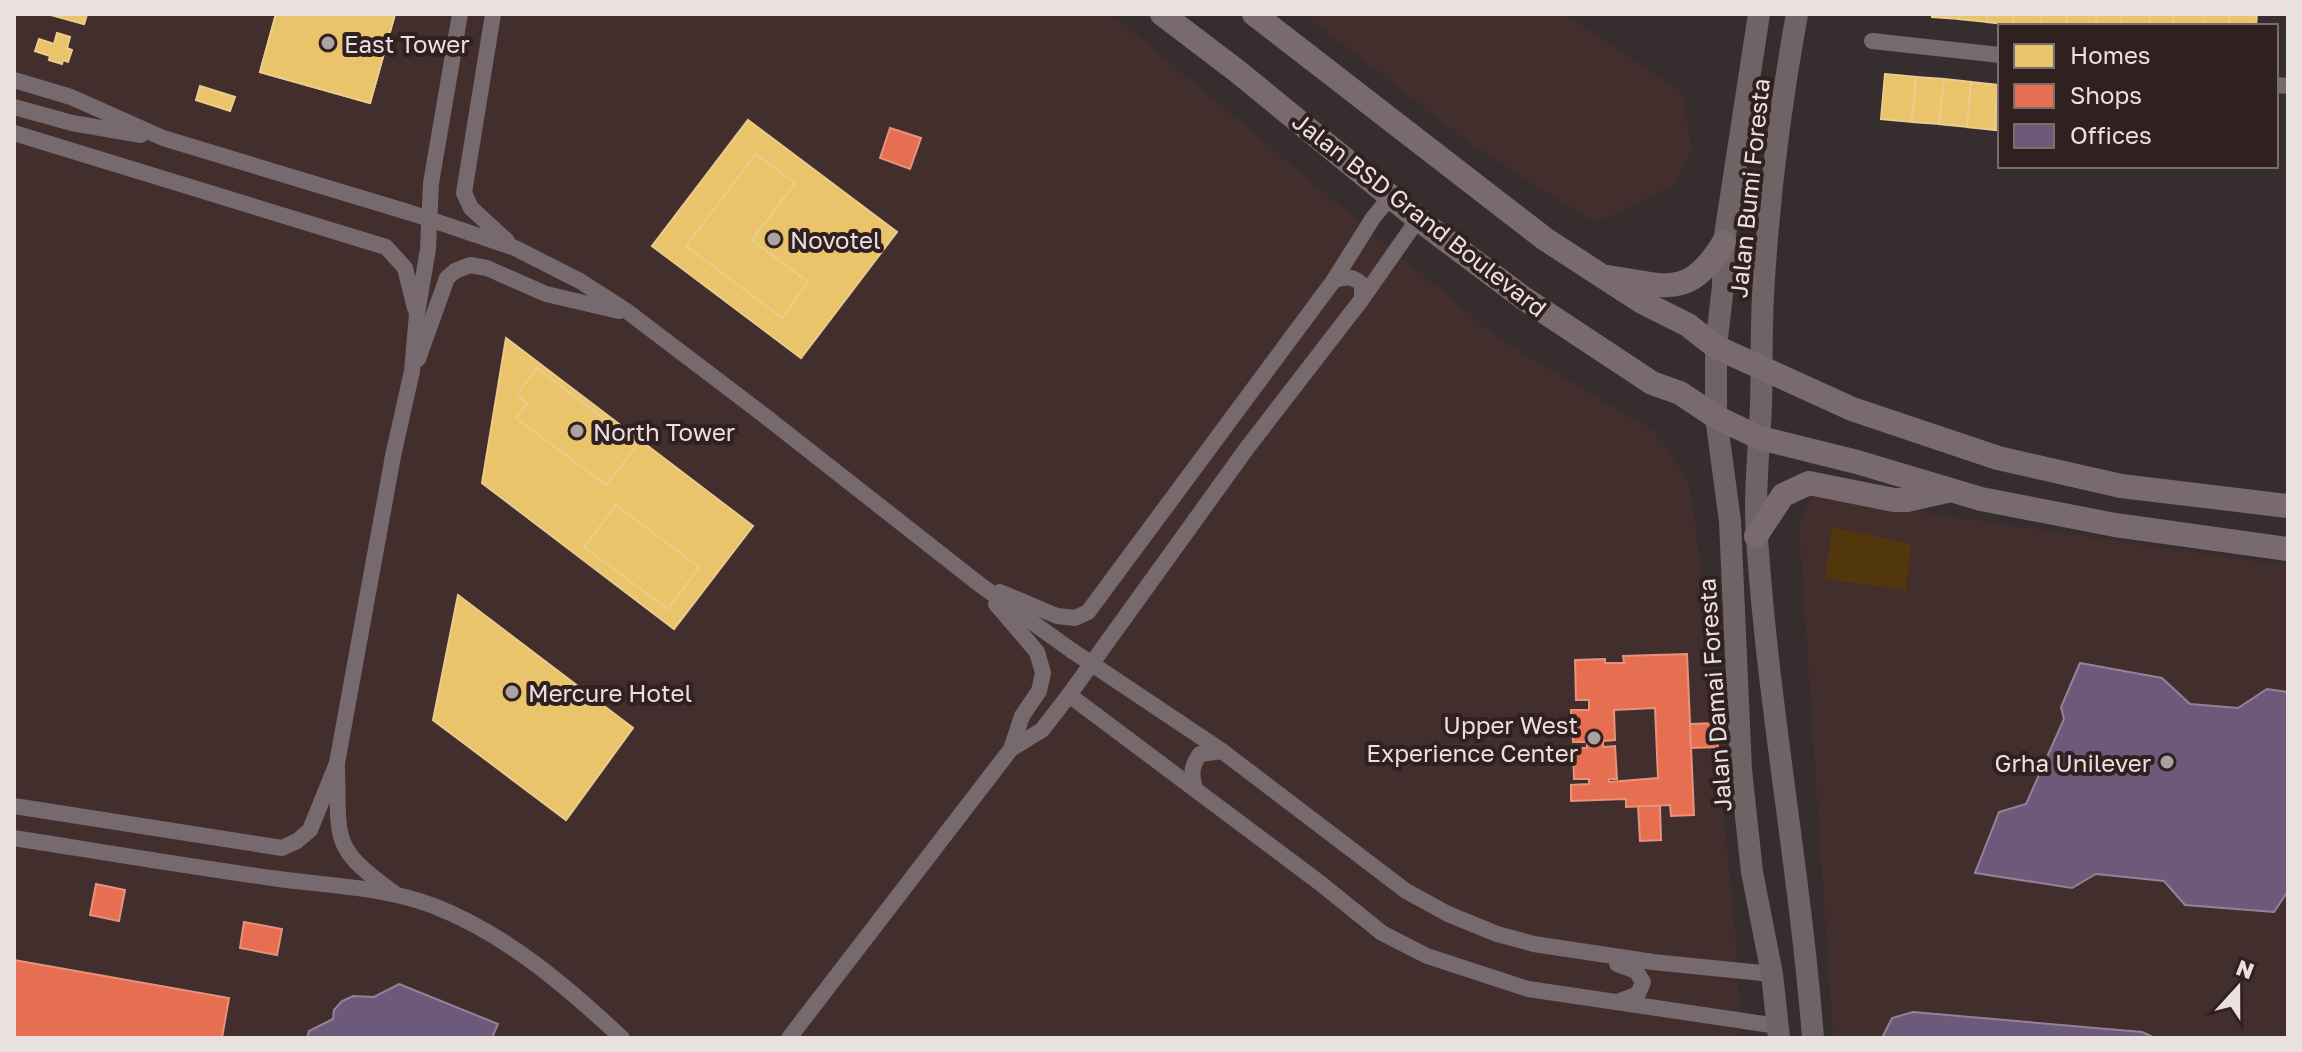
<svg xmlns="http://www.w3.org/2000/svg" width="2302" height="1052" viewBox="0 0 2302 1052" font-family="'Golos Text',sans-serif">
<rect width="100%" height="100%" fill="#362e2e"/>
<g fill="#432e2e">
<polygon points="14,14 1112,14 1499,339 1654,431 1689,481 1702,577 1736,942 1741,1038 14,1038"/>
<polygon points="1304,14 1564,14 1683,93 1692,151 1673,186 1595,223 1472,145"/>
<polygon points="1811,496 2288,566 2288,1038 1833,1038 1799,526"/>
</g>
<polygon fill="#52360c" points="1832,527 1911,544 1906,590 1825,579"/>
<g fill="#e9c46a" stroke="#eacc8d" stroke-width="2">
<polygon points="48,14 87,14 84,24"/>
<polygon points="48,14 87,14 84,24"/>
<polygon points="276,14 395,14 370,103 260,72"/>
<polygon points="276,14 395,14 370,103 260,72"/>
<polygon points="1932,14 1960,14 1959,19 1932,17"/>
<polygon points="1960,14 1988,14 1987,22 1959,19"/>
<polygon points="1988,14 2014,14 2013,25 1987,22"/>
<polygon points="2014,14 2042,14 2040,26 2013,25"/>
<polygon points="2042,14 2068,14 2066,26 2040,26"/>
<polygon points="2068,14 2097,14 2096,26 2066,26"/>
<polygon points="2097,14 2122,14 2121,26 2096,26"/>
<polygon points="2122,14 2151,14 2149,26 2121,26"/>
<polygon points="2151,14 2174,14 2173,26 2149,26"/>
<polygon points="2174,14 2204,14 2203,26 2173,26"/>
<polygon points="2204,14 2230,14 2229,26 2203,26"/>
<polygon points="2230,14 2257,14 2256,26 2229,26"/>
<polygon points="57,33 70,37 67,48 72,50 68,62 63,60 62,64 49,60 50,56 35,51 39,39 54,44"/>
<polygon points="1885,74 1916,77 1912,122 1881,119"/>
<polygon points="1916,77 1944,79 1939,124 1912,122"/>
<polygon points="1944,79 1971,82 1967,127 1939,124"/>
<polygon points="1971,82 1998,85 1994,130 1967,127"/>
<polygon points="1998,85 2000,85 2000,130 1994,130"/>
<polygon points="200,86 235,97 230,111 196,100"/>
<polygon points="748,120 897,232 801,358 652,246"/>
<polygon points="756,154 795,183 752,240 808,282 782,318 686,246"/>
<polygon points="506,338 753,526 674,629 482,483"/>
<polygon points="537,368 638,444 606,485 516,418 527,403 517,395"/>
<polygon points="616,505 699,567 668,609 584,547"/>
<polygon points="458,595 633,728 566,820 433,720"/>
</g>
<g fill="#e76f51" stroke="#e8917c" stroke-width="2" fill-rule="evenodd">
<polygon points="890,128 921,138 910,169 880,158"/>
<path d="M1687,654L1694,815L1671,816L1670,805L1626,807V799L1571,801V785L1589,784V779H1574L1573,748H1587V742H1573L1571,710H1589V700H1576L1575,660L1605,659V663H1624L1623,656ZM1655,708L1658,778L1609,782V779H1617L1615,746L1603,747V741L1615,740L1614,710Z"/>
<polygon points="1717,723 1718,747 1691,748 1690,724"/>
<polygon points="1638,806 1660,806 1661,840 1640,841"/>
<polygon points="96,884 125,890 119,921 90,915"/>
<polygon points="244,922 282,929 277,955 240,948"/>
<polygon points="14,960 229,998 222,1038 14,1038"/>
</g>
<g fill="#6d597a" stroke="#938299" stroke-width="2">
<polygon points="2080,663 2162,678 2190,704 2238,708 2267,689 2288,692 2288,891 2274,912 2185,905 2164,881 2096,874 2072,888 1975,873 1999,812 2026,804 2064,719 2061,707"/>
<polygon points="399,984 498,1024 492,1038 307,1038 309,1031 333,1019 334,1010 342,1001 353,996 374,997"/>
<polygon points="1913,1012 2142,1032 2155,1038 1882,1038 1892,1018"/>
</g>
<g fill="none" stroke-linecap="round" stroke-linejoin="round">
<g stroke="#766a6f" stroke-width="16">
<polyline points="493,14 464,193 471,208 507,241"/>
<polyline points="1872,41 2000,55"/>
<polyline points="14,80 71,97 163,138 411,213 515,248 580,281 628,312 765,416 979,584 1071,650 1222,751 1406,891 1448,914 1497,934 1534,944 1653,962 1772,974"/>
<polyline points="2276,85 2288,86"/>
<polyline points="14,107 72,123 141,135"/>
<polyline points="14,133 386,247 405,268 415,308"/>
<path d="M1334,280C1346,277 1353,275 1362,285V299"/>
<polyline points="418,359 447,278 455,271 470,265 487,268 546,294 619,311"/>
<polyline points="1000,592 1057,616 1075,618 1088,612 1334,280 1373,218 1391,196"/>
<polyline points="1069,695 1320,883 1382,933 1427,956 1528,989 1778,1026"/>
<polyline points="1011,749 1042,730 1069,695 1247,448 1362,299 1418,219"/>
<path d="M337,768C339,843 331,847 394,893"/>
<path d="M1195,788C1191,774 1191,766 1200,754L1222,751"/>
<polyline points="14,806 282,848 297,841 310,830 337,763 393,456 412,371 417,314 428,249 431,183 460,14"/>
<path d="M14,838C102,852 190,867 279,879C330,886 385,887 434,906C506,934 566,986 622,1038"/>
<polyline points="1617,964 1636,971 1643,982 1638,994 1620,1001"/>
<polyline points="789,1038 1011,749 1022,716 1039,691 1043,673 1037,652 996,604"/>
</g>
<g stroke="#6f6366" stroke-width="22">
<polyline points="1759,14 1724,242 1723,286 1716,347 1716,417 1730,521 1741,770 1752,872 1772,974 1779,1038"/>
<path d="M1797,14C1780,107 1768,202 1763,296C1761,333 1762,369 1761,405C1759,450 1754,494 1757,538C1768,706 1800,871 1813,1038"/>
</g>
<g stroke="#786a6f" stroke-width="24">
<polyline points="1162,14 1237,71 1418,219 1522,297 1652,383 1680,393 1716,417 1760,438 1857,462 1981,499 2115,525 2288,549"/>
<polyline points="1254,14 1545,239 1642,302 1688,325 1716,347 1852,409 1998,458 2121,486 2288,506"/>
<path d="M1608,277C1666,286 1689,300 1724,242"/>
<polyline points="1756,536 1783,495 1809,483 1894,500 1907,500 1947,491"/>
</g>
</g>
<g fill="#aca2a2" stroke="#302020" stroke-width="3">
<circle cx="328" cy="43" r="8"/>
<circle cx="774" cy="239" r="8"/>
<circle cx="577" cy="431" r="8"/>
<circle cx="512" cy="692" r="8"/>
<circle cx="1594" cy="738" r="8"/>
<circle cx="2167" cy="762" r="8"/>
</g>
<g text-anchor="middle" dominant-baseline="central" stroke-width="8" stroke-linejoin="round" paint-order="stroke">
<g font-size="24" fill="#ebe0e0" stroke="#302020" text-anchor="start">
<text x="344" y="43">East Tower</text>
<text x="790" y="239">Novotel</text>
<text x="593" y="431">North Tower</text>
<text x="528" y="692">Mercure Hotel</text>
<text x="1578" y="724" text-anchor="end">Upper West<tspan x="1578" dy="28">Experience Center</tspan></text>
<text x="2151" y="762" text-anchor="end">Grha Unilever</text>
</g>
<g font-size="24" fill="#ebe0e0" stroke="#302020">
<text transform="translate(1749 188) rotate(-84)">Jalan Bumi Foresta</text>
<text transform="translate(1420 214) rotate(38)">Jalan BSD Grand Boulevard</text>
<text transform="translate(1714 695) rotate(-94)">Jalan Damai Foresta</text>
</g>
</g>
<rect width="2302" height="1052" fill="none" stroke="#ebe0e0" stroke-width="32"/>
<rect x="1998" y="24" width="280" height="144" fill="#302020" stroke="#7b6d6d" stroke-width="2"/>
<rect x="2014" y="44" width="40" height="24" fill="#e9c46a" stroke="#7b6d6d" stroke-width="2"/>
<text x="2070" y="64" font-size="24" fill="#ebe0e0">Homes</text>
<rect x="2014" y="84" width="40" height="24" fill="#e76f51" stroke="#7b6d6d" stroke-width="2"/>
<text x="2070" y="104" font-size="24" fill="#ebe0e0">Shops</text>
<rect x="2014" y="124" width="40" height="24" fill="#6d597a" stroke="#7b6d6d" stroke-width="2"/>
<text x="2070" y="144" font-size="24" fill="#ebe0e0">Offices</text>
<g transform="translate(2238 988) rotate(21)" stroke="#302020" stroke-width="6" paint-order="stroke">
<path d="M0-6L14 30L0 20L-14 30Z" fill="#ebe0e0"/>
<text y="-12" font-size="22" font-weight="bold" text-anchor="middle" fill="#ebe0e0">N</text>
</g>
</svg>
